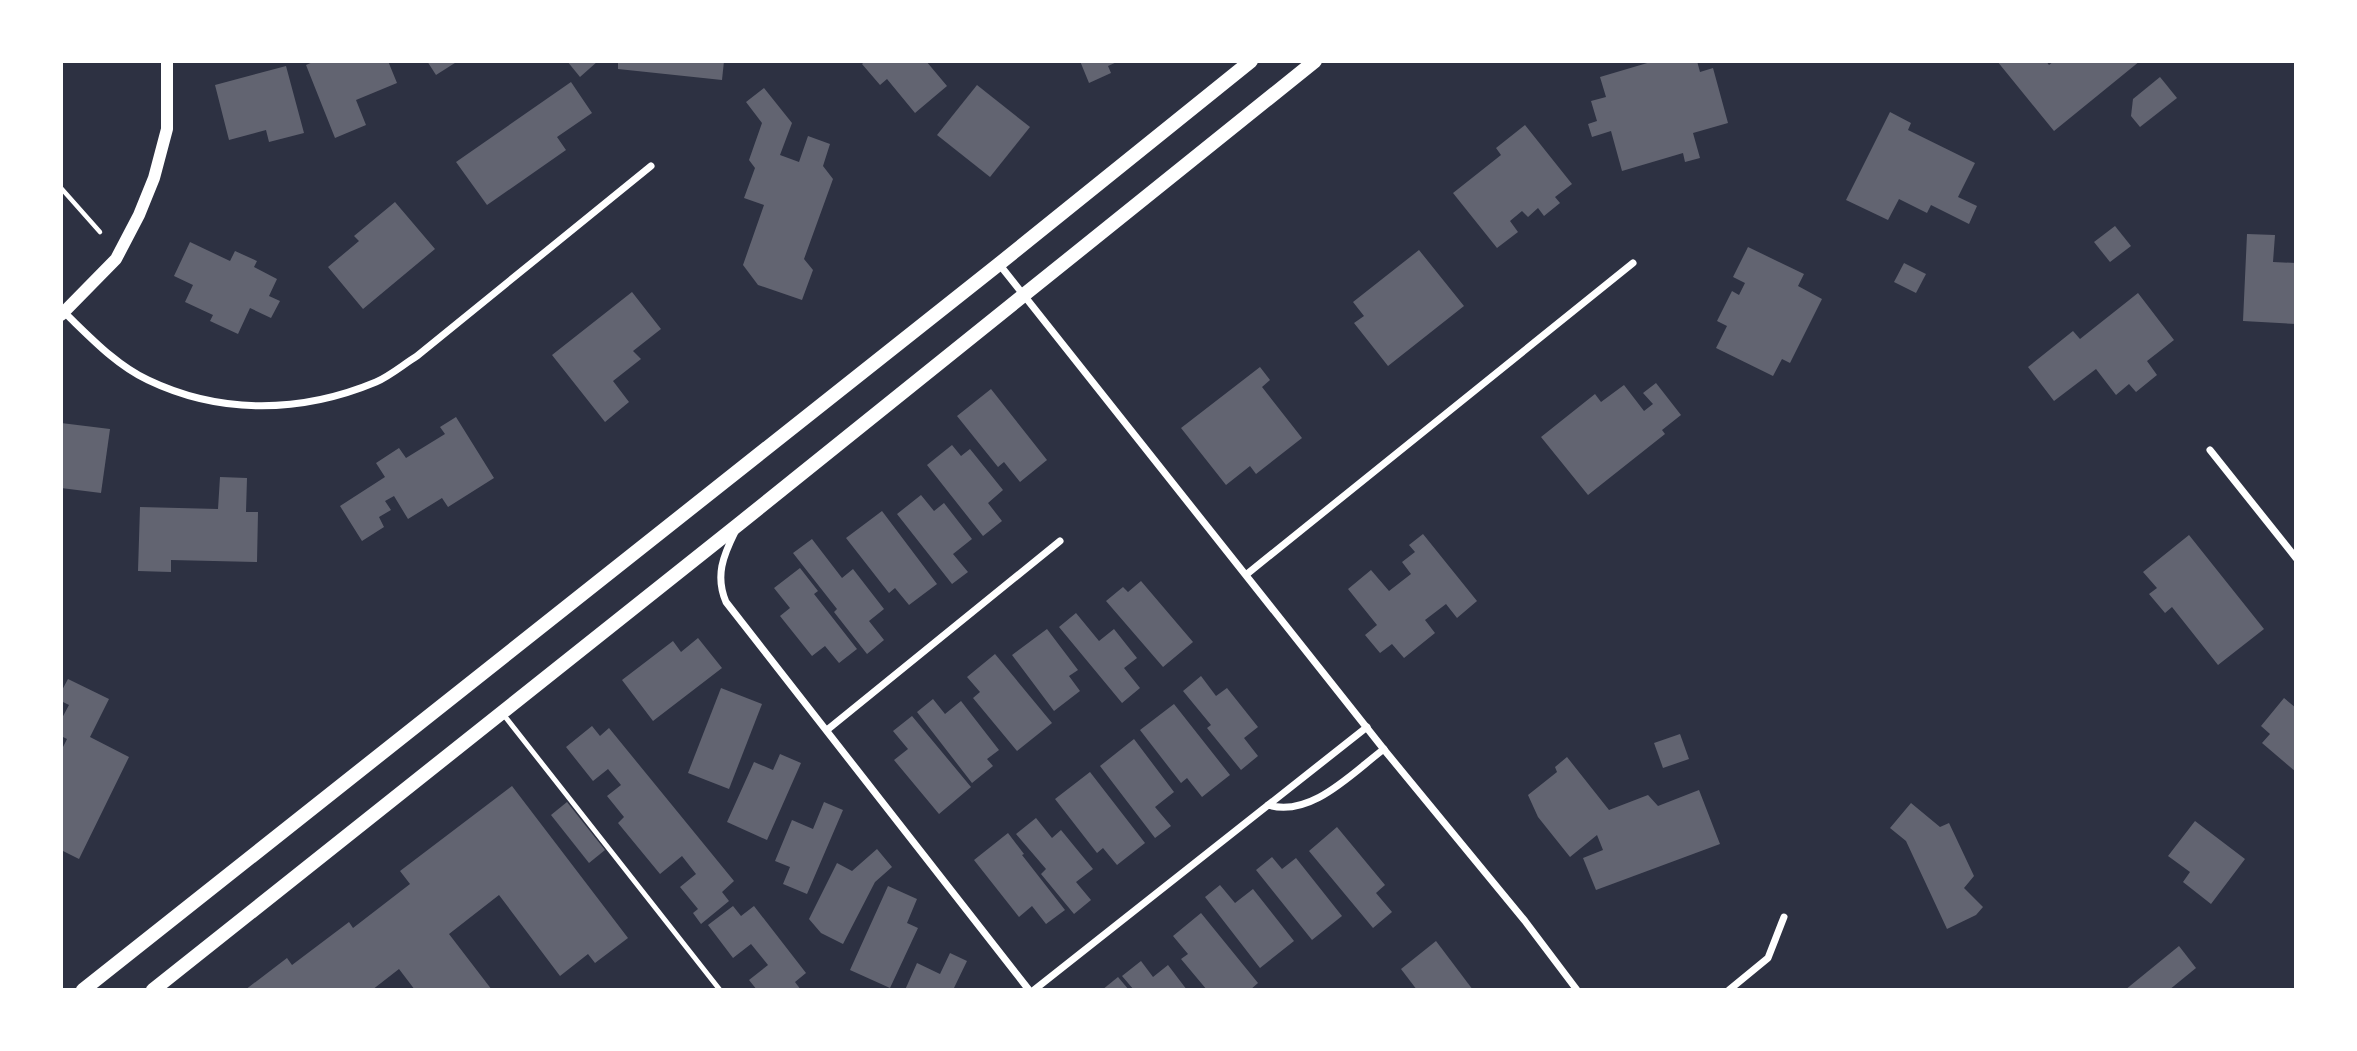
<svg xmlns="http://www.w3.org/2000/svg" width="2357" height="1051" viewBox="0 0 2357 1051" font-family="Manrope,sans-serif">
<rect width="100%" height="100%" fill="#2d3142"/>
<g fill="#626471">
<polygon points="315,61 388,61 397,83 356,100 366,125 335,138 306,65"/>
<polygon points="427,61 458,61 436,75"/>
<polygon points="567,61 598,61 580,77"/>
<polygon points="618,61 724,61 722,80 618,69"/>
<polygon points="865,61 926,61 947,86 915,113 887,79 880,85 862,64"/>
<polygon points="1080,61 1119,61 1108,66 1111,73 1089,83"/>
<polygon points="1654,61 1697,61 1700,72 1713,68 1728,123 1693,133 1700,158 1685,162 1683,153 1622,171 1611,131 1592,137 1588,124 1597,121 1591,101 1606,97 1600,77"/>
<polygon points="1997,61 2046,61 2049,65 2054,61 2140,61 2054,131"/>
<polygon points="286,66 304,133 269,142 266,130 229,140 215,85"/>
<polygon points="2160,77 2177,98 2140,127 2131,116 2133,99"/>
<polygon points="571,82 592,113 557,137 566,150 487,205 456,162"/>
<polygon points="977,85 1030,127 990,177 937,135"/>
<polygon points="764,88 792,123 780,155 799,162 808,136 830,144 823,166 833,179 804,259 813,270 802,300 758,285 743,265 764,205 744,198 755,168 749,160 762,123 746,102"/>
<polygon points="1890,112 1911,123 1908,130 1975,163 1958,197 1977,206 1969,224 1931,205 1927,213 1899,199 1888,220 1846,200"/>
<polygon points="1525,125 1572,184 1555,197 1560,203 1544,216 1538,208 1528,217 1522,211 1510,221 1518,232 1497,248 1453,193 1501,155 1496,148"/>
<polygon points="395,202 435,249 363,309 328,267 359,241 354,236"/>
<polygon points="2115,226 2131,246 2110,262 2094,242"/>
<polygon points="2247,234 2275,235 2273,262 2296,263 2296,324 2243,321"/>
<polygon points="190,242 230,261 235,251 257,261 254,267 277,279 269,296 280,301 271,318 250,308 238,334 210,321 213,315 185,302 193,285 174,276"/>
<polygon points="1748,247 1804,274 1798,286 1822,299 1790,363 1782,359 1773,376 1716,348 1727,326 1717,321 1732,291 1739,295 1745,283 1733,277"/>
<polygon points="1419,250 1464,306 1388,366 1354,323 1364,316 1353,302"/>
<polygon points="1904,263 1926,274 1916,293 1894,282"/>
<polygon points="632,292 661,329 633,351 641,359 613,381 629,402 605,422 552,355"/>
<polygon points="2138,293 2174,340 2147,361 2157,375 2136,392 2129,384 2116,395 2096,369 2054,401 2028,367 2073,331 2080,339"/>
<polygon points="1260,367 1270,380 1262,387 1302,438 1256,474 1250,466 1226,485 1181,428"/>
<polygon points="1656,383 1681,415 1662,430 1665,434 1588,495 1541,437 1595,394 1601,402 1624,385 1644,411 1653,404 1643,393"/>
<polygon points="991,389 1047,460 1020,482 1004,462 998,467 957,416"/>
<polygon points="456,417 494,478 448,507 442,498 408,519 394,496 385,501 391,510 379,517 384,527 362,541 340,506 385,477 376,463 399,448 406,458 445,434 440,427"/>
<polygon points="61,423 110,429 101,493 61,488"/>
<polygon points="952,445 961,456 970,449 1003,490 988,503 1002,521 983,536 927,465"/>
<polygon points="220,477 247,478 246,512 258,512 257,562 171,560 171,572 138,571 140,507 218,509"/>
<polygon points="921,495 934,511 944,503 972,539 953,554 968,572 952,584 897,514"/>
<polygon points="882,511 937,584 909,605 895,588 889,593 846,538"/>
<polygon points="1423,534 1477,601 1457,618 1446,604 1425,620 1435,633 1404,658 1392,644 1380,653 1365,635 1377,625 1348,589 1371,570 1389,591 1411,574 1402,562 1415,552 1409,545"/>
<polygon points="2189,535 2264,629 2218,665 2172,607 2165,613 2149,594 2157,588 2143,572"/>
<polygon points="812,539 842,578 853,569 884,609 869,621 884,640 867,654 834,612 837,609 793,553"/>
<polygon points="800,568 818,591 814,594 857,649 839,663 825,646 812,656 780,616 790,608 774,588"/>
<polygon points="1141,581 1193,642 1163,667 1106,601 1123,587 1128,592"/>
<polygon points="1076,613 1099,641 1114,629 1137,658 1124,668 1140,688 1122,703 1059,627"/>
<polygon points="1047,629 1078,670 1069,676 1080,691 1054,711 1012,655"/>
<polygon points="698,638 722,668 653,721 622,680 673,641 681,652"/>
<polygon points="995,654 1052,723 1017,751 973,698 980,692 967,677"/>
<polygon points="1201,676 1216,696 1227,688 1258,727 1244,738 1258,756 1241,770 1207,728 1211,725 1183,691"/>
<polygon points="68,679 109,699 90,737 129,757 79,859 61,850 61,751 67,739 61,736 61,720 69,705 61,701 61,692"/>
<polygon points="721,688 762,704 729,789 688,773"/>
<polygon points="2284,698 2296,708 2296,772 2262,743 2270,734 2261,726"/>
<polygon points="933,699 945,714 961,701 999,750 987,759 993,766 972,783 917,712"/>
<polygon points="1174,704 1230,775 1202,797 1187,778 1181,783 1140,730"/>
<polygon points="912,716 971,787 939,814 894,760 908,749 893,731"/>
<polygon points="592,726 600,736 609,728 734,881 722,892 729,901 701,924 693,913 698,909 680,887 696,874 682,856 660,874 618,823 624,817 607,796 621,785 608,769 593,781 566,747"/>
<polygon points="1680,734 1689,759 1663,768 1654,743"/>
<polygon points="1134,739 1174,792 1155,807 1171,826 1155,838 1100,766"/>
<polygon points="780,754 801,763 767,840 727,822 754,762 773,770"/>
<polygon points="1567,757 1609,810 1648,795 1658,806 1699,790 1720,844 1596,890 1583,858 1603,850 1597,835 1570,857 1538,817 1528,795 1557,772 1555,767"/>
<polygon points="1090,772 1145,843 1117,865 1103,848 1097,853 1055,799"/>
<polygon points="512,786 628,938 595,963 588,954 560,976 499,895 449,934 492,990 415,990 399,969 372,990 245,990 287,958 292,965 349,922 353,928 410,884 400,871"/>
<polygon points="567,802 605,850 589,863 551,815"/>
<polygon points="824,802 843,810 807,894 783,884 790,867 775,861 792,820 813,829"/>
<polygon points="1911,803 1940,827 1949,823 1974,876 1964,888 1983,907 1976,915 1947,929 1906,841 1890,828"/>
<polygon points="1036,818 1052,838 1061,830 1093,869 1076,882 1091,900 1074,914 1041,874 1046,869 1016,834"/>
<polygon points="2195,821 2245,859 2211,904 2183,882 2190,872 2168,856"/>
<polygon points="1337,827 1385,885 1376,893 1392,912 1373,928 1309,851"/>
<polygon points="1008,833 1024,854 1022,855 1065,910 1046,924 1032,906 1019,917 974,860"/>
<polygon points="877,849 892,867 875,882 843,944 821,933 809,919 837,863 852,871"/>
<polygon points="1272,857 1282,869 1296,858 1342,916 1312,940 1256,870"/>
<polygon points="1220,885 1235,903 1253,889 1294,941 1260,968 1205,897"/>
<polygon points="888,886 917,899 907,923 918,928 890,988 850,970"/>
<polygon points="733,906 741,916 754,906 806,973 795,982 801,990 757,990 749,980 768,965 751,944 733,958 708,925"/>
<polygon points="1201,913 1258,983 1250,990 1207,990 1181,959 1188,954 1173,936"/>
<polygon points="1436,941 1473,990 1417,990 1401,969"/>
<polygon points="2179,946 2196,968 2169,990 2125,990"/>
<polygon points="950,953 967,961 953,990 905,990 917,963 940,974"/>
<polygon points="1141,961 1153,977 1168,965 1187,990 1134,990 1122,976"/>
<polygon points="1118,977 1129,990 1102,990"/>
</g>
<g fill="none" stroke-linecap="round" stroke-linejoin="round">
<polyline stroke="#fff" stroke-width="4.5" points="61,188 100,232"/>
<polyline stroke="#fff" stroke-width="5" points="503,714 720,990"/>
<g stroke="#fff" stroke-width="7">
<polyline points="999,264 1386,752 1525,921 1577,990"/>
<path d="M65,313C90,337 116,365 148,380C221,415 302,413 376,382C390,376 404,364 417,356L651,166"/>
<polyline points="2210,450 2296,558"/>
<path d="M735,532C723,556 715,576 726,602L1029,990"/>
<polyline points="1247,574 1633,263"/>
<polyline points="827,730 1060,541"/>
<path d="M1268,805C1311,818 1352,773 1384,749"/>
<polyline points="1034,990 1367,727"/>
<polyline points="1729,990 1768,958 1784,917"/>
</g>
<polyline stroke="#fff" stroke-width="12" points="61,315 116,259 139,215 154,178 167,129 167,61"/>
<g stroke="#fff" stroke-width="14">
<polyline points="83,990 999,264 1251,61"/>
<polyline points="153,990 739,524 1315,61"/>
</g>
</g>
<rect width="2357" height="1051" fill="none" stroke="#ffffff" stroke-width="126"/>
</svg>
